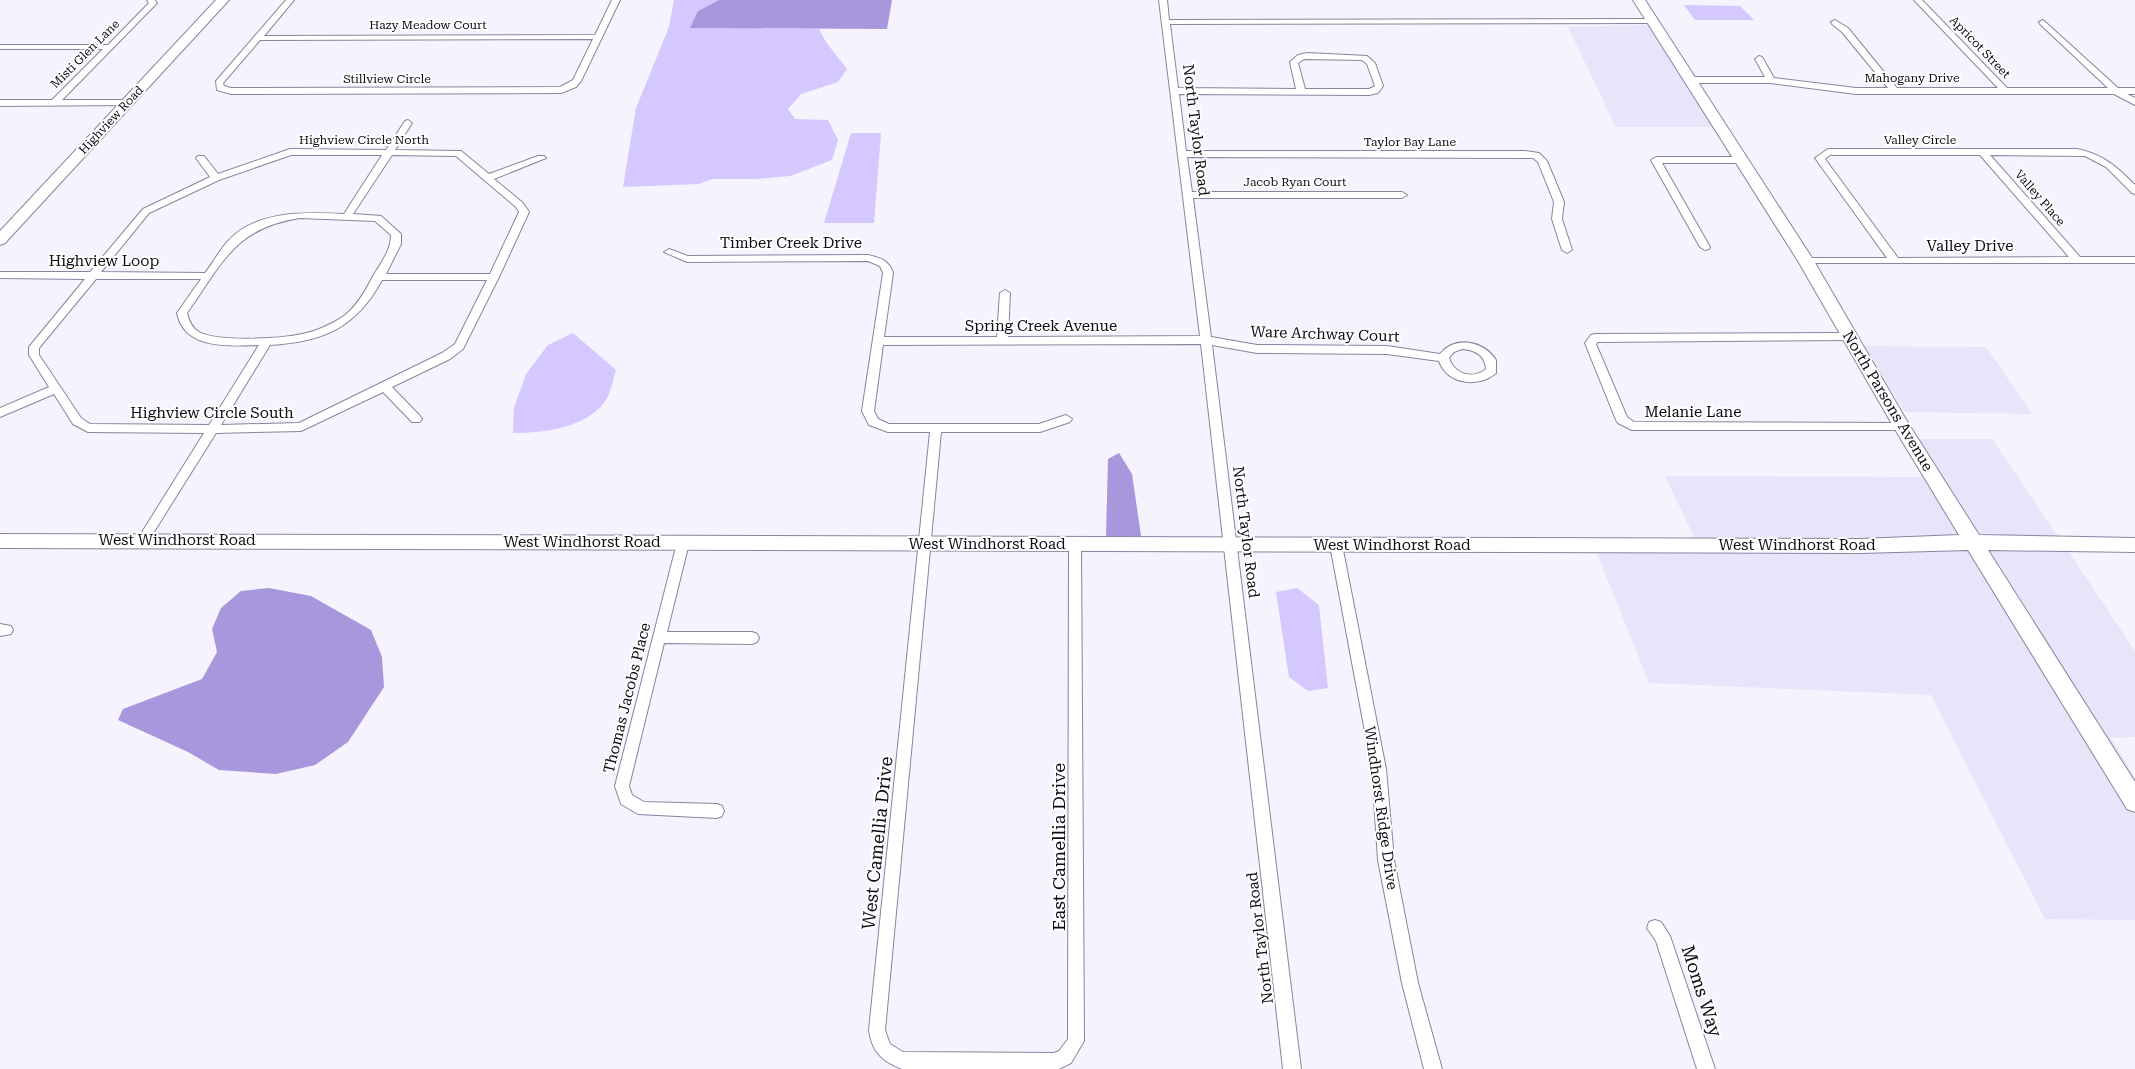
<svg xmlns="http://www.w3.org/2000/svg" width="2135" height="1069" viewBox="0 0 2135 1069" font-family="'Roboto Serif',serif">
<rect width="100%" height="100%" fill="#f5f3fe"/>
<g fill="#e8e4fa">
<polygon points="1651,25 1716,127 1616,127 1568,27"/>
<polygon points="1864,346 1986,347 2032,414 1905,412"/>
<polygon points="1916,439 1992,439 2059,538 1976,536"/>
<polygon points="1665,476 1927,477 1963,536 1882,540 1695,539"/>
<polygon points="1983,547 2067,549 2135,651 2135,737 2111,738 2135,778 2135,790"/>
<polygon points="1971,548 2135,815 2135,920 2045,919 1931,695 1649,683 1596,551"/>
</g>
<g fill="#d4c8fe">
<polygon points="674,0 719,0 698,11 691,28 819,29 826,42 847,69 838,82 801,94 788,109 795,119 828,120 838,140 832,160 790,176 756,179 712,179 699,184 623,187 636,108 669,27"/>
<polygon points="1684,5 1740,6 1754,20 1695,20"/>
<polygon points="851,133 881,133 874,223 824,223"/>
<path d="M573,333L616,370C613,379 611,392 606,400C587,428 544,433 513,433L514,408L526,374L548,345Z"/>
<polygon points="1297,588 1319,605 1328,688 1308,691 1289,677 1276,592"/>
</g>
<g fill="#a897dc">
<polygon points="719,0 892,0 887,29 690,28 698,11"/>
<polygon points="1119,453 1132,474 1141,536 1106,536 1108,459"/>
<polygon points="269,588 311,596 371,630 382,657 384,687 348,742 315,765 276,774 219,770 188,752 118,720 123,709 202,679 217,652 212,629 221,608 241,591"/>
</g>
<g fill="none" stroke-linecap="round" stroke-linejoin="round">
<defs>
<g id="street">
<polygon points="147,0 155,0 157,3 62,100 127,100 130,101 130,105 0,106 0,100 52,100 103,49 0,49 0,45 108,45 147,5 149,3"/>
<path d="M286,0H294L264,36L595,35L612,0H620L581,81L576,87L561,93L231,94L217,90L216,81ZM593,39L573,80L560,87L231,88L224,86L223,83L260,40Z"/>
<path d="M1159,0H1167L1169,20L1652,19L1656,21L1652,23L1170,24L1178,88L1296,89L1290,62L1298,55L1307,53L1367,56L1375,63L1383,86L1378,93L1369,95L1179,94L1186,151H1525L1539,153L1547,161L1564,202L1562,219L1572,250L1567,253L1562,250L1552,219L1554,202L1538,162L1533,158L1187,157L1192,192H1402L1407,195L1402,198H1193L1211,337L1257,345L1387,346L1440,354C1455,335 1484,341 1496,360V373C1479,388 1447,385 1439,361L1387,354L1257,353L1212,345L1301,1069H1283L1201,344L883,345L874,411L878,419L889,424H1039L1066,415L1072,419L1070,422L1040,432H941L885,1030L890,1044L903,1052L1054,1053L1059,1051L1068,1039L1069,544L1071,541H1079L1081,544L1084,1041L1071,1063L1059,1069H902C882,1061 872,1052 869,1030L930,432H888L869,425L862,411L883,273L880,266L868,261L687,262L664,252L669,249L688,256L868,255C880,258 889,260 893,273L884,337H997L1000,293L1005,290L1010,293L1008,337L1200,336ZM1304,59L1362,60L1367,64L1375,86L1369,89H1305L1298,63ZM1462,349C1475,350 1485,355 1486,369C1473,380 1454,374 1449,358L1454,352Z"/>
<polygon points="1914,0 1922,0 2007,88 2108,88 2040,24 2039,22 2043,20 2118,88 2135,88 2135,94 2127,94 2135,98 2135,105 2114,94 1856,94 1771,83 1691,83 1687,80 1691,77 1765,77 1755,59 1759,56 1762,57 1774,78 1856,88 1888,88 1842,32 1832,24 1831,22 1835,20 1848,28 1897,88 1998,88"/>
<path d="M408,120L412,123L395,150L461,151L489,174L538,156H544L546,158L494,179L523,203L529,212L499,277L463,349L450,359L392,387L420,416L422,419L420,422H412L383,392L301,431L216,433L147,543H139L137,540L139,537L204,433L88,432L73,424L54,394L0,417V408L49,387L29,355V347L85,279L0,278V272H90L143,209L210,177L196,158L198,156H204L218,174L290,149L386,150L405,121ZM291,155H382L344,214C305,212 257,210 228,241C219,251 213,263 205,273L101,272L149,213L219,180ZM392,155L456,156L516,207L519,212L490,274H386L401,244V234L381,216L353,214ZM300,218L375,221L391,235C391,250 381,263 373,276C366,290 357,306 344,316C332,324 315,332 302,334C281,339 217,342 199,332C192,328 189,321 187,313C222,264 234,228 300,218ZM96,279H201L177,313C184,350 230,346 259,345L209,425L90,424L81,418L39,355V348ZM382,280H487L455,344L442,353L299,423L221,425L270,345C323,342 356,328 382,280Z"/>
<path d="M1828,149H2077C2103,154 2117,167 2135,185V194L2132,193L2106,167L2085,156L1990,155L2080,257H2135V263H1802L1801,261L1806,258H1887L1815,158ZM1830,155H1980L2069,257L1898,258L1825,159Z"/>
<polygon points="1656,157 1742,157 1747,160 1742,163 1662,163 1710,247 1709,249 1705,250 1700,247 1651,160"/>
<polygon points="1850,333 1854,334 1855,337 1854,340 1598,342 1596,344 1627,417 1634,422 1902,423 1906,424 1908,427 1906,430 1632,430 1618,423 1616,420 1585,343 1591,335 1595,334"/>
<polygon points="683,538 687,540 689,543 667,632 752,632 757,634 759,638 757,642 752,644 664,643 629,786 632,795 644,802 717,804 722,806 724,811 722,816 717,818 638,814 621,804 615,786 677,543 679,540"/>
<polygon points="1336,540 1340,542 1342,545 1386,769 1394,860 1418,983 1442,1069 1424,1069 1402,983 1378,860 1372,769 1330,545 1332,542"/>
<polygon points="0,624 11,626 13,630 11,634 0,636"/>
<polygon points="1655,920 1661,922 1670,936 1715,1069 1697,1069 1656,941 1647,928 1649,922"/>
</g>
<g id="secondary">
<polygon points="216,0 229,0 5,243 0,245 0,231"/>
<polygon points="1633,0 1645,0 1814,261 1908,423 1979,535 2135,538 2135,552 1988,550 2135,782 2135,812 2127,809 1968,550 1860,553 0,548 0,534 1860,539 1959,535 1896,431 1798,261"/>
</g>
</defs>
<use href="#street" stroke="#89849e" stroke-width="2"/>
<use href="#secondary" stroke="#89849e" stroke-width="2"/>
<use href="#street" fill="#fff" fill-rule="evenodd"/>
<use href="#secondary" fill="#fff" fill-rule="evenodd"/>
</g>
<g text-anchor="middle" dominant-baseline="central" stroke-width="4" stroke-linejoin="round" paint-order="stroke">
<g font-size="12" fill="#0c0a13" stroke="#fff">
<text x="428" y="25">Hazy Meadow Court</text>
<text transform="translate(1980 47) rotate(46)">Apricot Street</text>
<text transform="translate(85 54) rotate(-45)">Misti Glen Lane</text>
<text x="1912" y="78">Mahogany Drive</text>
<text x="387" y="79">Stillview Circle</text>
<text transform="translate(111 120) rotate(-47)">Highview Road</text>
<text x="364" y="140">Highview Circle North</text>
<text x="1920" y="140">Valley Circle</text>
<text x="1410" y="142">Taylor Bay Lane</text>
<text x="1295" y="182">Jacob Ryan Court</text>
<text transform="translate(2040 198) rotate(49)">Valley Place</text>
</g>
<g font-size="15" fill="#0c0a13" stroke="#fff">
<text transform="translate(1196 130) rotate(83)">North Taylor Road</text>
<text x="791" y="243">Timber Creek Drive</text>
<text x="1970" y="246">Valley Drive</text>
<text x="104" y="261">Highview Loop</text>
<text x="1041" y="326">Spring Creek Avenue</text>
<text transform="translate(1325 334) rotate(2)">Ware Archway Court</text>
<text transform="translate(1888 401) rotate(59)">North Parsons Avenue</text>
<text x="1693" y="412">Melanie Lane</text>
<text x="212" y="413">Highview Circle South</text>
<text transform="translate(1246 532) rotate(83)">North Taylor Road</text>
<text x="177" y="540">West Windhorst Road</text>
<text x="582" y="542">West Windhorst Road</text>
<text x="987" y="544">West Windhorst Road</text>
<text x="1392" y="545">West Windhorst Road</text>
<text x="1797" y="545">West Windhorst Road</text>
<text transform="translate(627 698) rotate(-76)">Thomas Jacobs Place</text>
<text transform="translate(1381 808) rotate(82)">Windhorst Ridge Drive</text>
<text transform="translate(1260 938) rotate(-97)">North Taylor Road</text>
</g>
<g font-size="18" fill="#0c0a13" stroke="#fff">
<text transform="translate(877 843) rotate(-84)">West Camellia Drive</text>
<text transform="translate(1058 847) rotate(-90)">East Camellia Drive</text>
<text transform="translate(1702 991) rotate(72)">Moms Way</text>
</g>
</g>
</svg>
